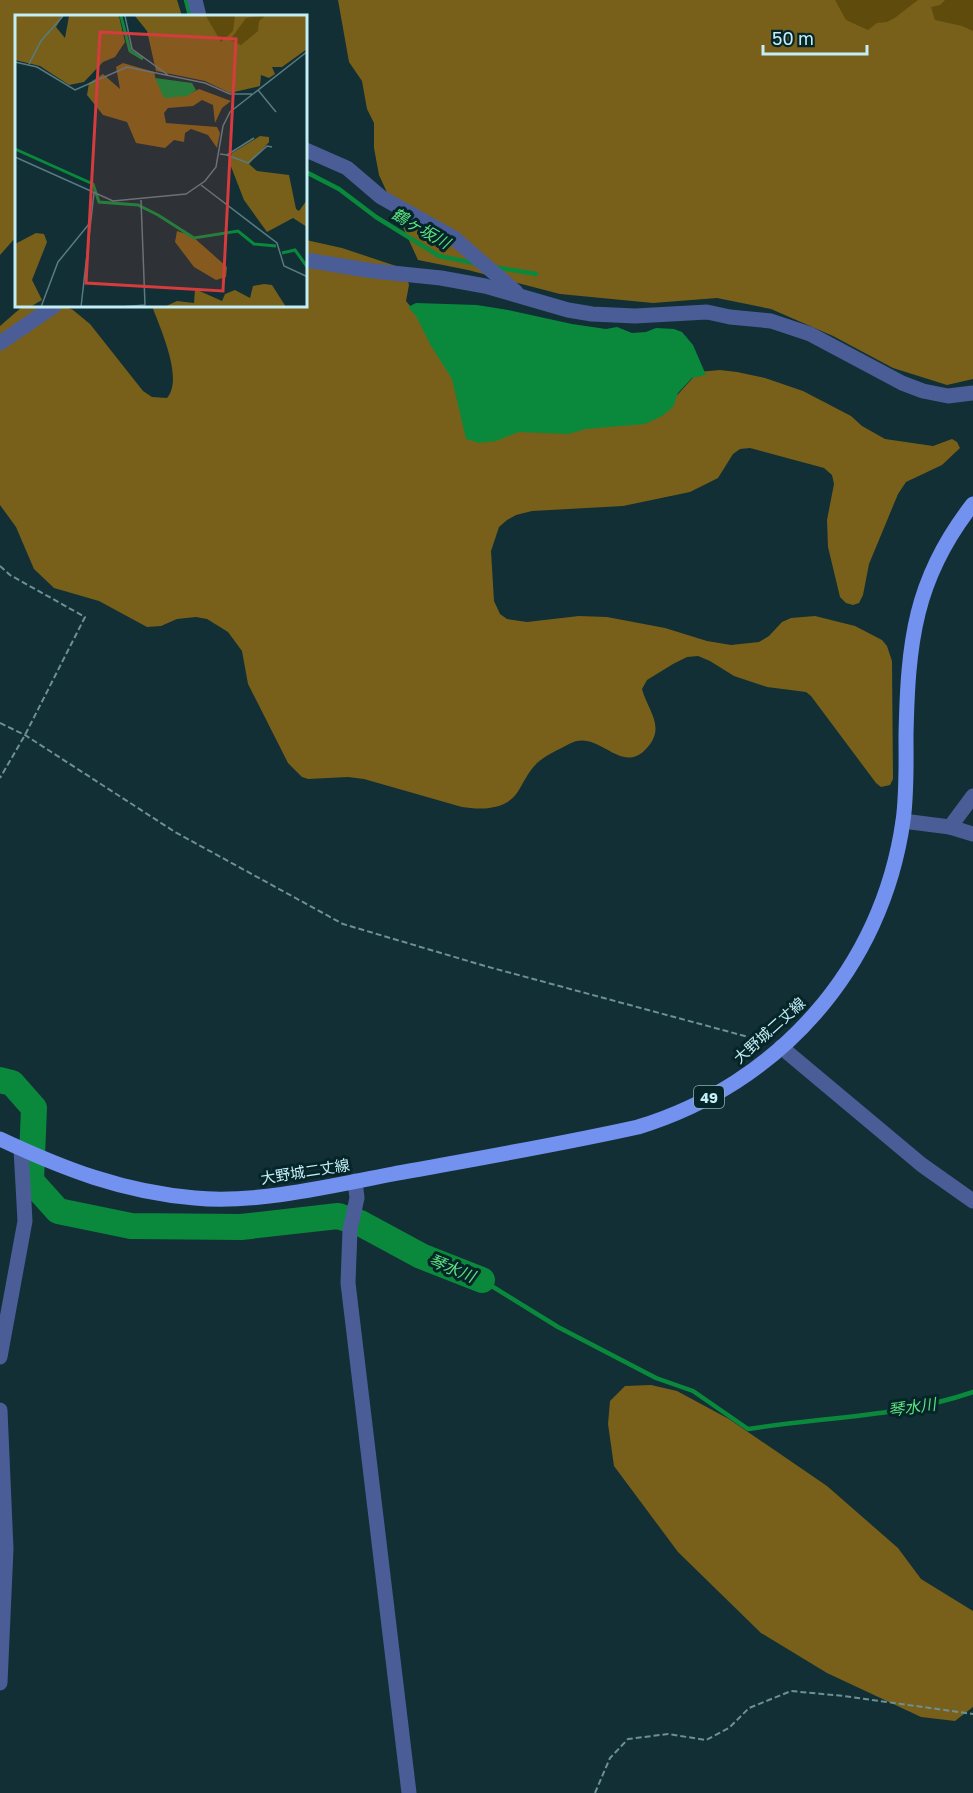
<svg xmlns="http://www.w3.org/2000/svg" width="973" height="1793" viewBox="0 0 973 1793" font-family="'Golos Text','Noto Sans JP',sans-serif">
<rect width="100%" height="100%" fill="#112f34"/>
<polygon fill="#5f4b0c" points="789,0 973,0 973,61 820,65"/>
<g fill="#78601a">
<polygon points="0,0 177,0 182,16 16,16 16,237 0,255"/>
<polygon points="338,0 835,0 846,20 868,30 877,23 887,22 896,17 918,0 945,0 940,5 931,7 935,20 962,26 973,31 973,379 947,385 893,368 833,336 771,309 717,298 653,303 560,294 468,270 418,260 379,175 374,148 374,123 367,109 362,81 349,62"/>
<path d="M306,240L342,248L399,267L407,277L409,285L406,301L421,319L671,402L698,372L720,370L737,372L765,378L803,391L851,416L862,426L885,439L933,446L952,439L957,442L960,448L942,465L906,482L898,494L869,564L863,595L859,603L853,605L846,603L840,597L828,547L827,520L834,484L832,475L824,468L750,448L740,449L733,454L718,478L690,492L623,506L532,511L516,515L507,520L499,527L491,551L494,601L500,614L507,619L527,622L579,616L607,617L665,628L707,641L731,645L759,642L769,636L782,622L791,618L815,616L855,626L882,640L887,646L892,661L893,779L890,785L881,787L876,783L811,696L806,692L767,687L734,676L710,661L698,656L687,657L673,664L647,680L642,689C648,712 668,728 644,751C619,774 598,728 569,744C558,750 546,755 537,763C528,772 524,782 517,793C505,810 481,810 462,807L364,779L348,777L308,779L302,777L288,763L248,684L242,651L228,632L207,619L196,617L177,619L161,626L147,627L99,601L54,588L34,569L16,527L0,505V326L23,306H64L73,310L90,324L143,391L152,397L167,398C184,379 160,328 152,306H306Z"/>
<polygon points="651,1385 677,1391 729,1419 827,1486 898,1548 921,1579 973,1611 973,1707 955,1721 921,1717 827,1673 761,1633 678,1552 614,1466 608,1424 610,1401 625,1386"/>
</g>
<polygon fill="#0a893c" points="416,303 477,305 508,310 572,324 606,329 617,327 632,333 646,332 656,328 674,329 682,332 693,345 706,375 692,378 678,393 673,407 662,416 645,424 586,429 568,434 519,432 496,441 479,443 466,439 452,379 430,344 416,316 408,307"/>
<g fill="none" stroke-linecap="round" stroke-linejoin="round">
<g stroke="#0a893c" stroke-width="4.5">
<polyline points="186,0 190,16"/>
<polyline points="306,172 339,189 376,217 439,256 474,263"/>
<polyline points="494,267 536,274"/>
<path d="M482,1280L558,1327L656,1378L693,1391L748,1429C823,1417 901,1417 973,1392"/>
</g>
<polyline stroke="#0a893c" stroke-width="26" points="0,1080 12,1083 34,1108 31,1181 58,1211 131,1226 241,1227 338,1216 360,1223 421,1256 482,1280"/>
<g stroke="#6c9097" stroke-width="2" stroke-dasharray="6 3" stroke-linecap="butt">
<polyline points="0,566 10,575 85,617 25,735 0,778"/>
<polyline points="0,723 25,735 175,832 343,924 485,966 767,1042"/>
<polyline points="595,1793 610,1758 628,1739 668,1734 706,1740 729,1728 749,1708 791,1691 844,1696 973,1714"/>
</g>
<g stroke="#4b5d97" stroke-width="15">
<polyline points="195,0 199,16"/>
<polyline points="306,150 347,168 381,197 454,238 516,292"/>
<polyline points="306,260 373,271 441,278 485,286 568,310 592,314 635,316 707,312 730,317 771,321 810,334 902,383 923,391 948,396 973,393"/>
<polyline points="0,343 54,306"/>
<polyline points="903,821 950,827 973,796"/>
<polyline points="950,827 973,834"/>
<polyline points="781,1047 922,1165 973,1201"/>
<polyline points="355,1181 357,1198 350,1230 348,1283 409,1793"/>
<polyline points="0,1357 25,1221 21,1149"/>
<polyline points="0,1410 6,1549 0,1683"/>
</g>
<path stroke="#7391ef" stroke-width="15" d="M0,1139C64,1169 123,1192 195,1198C255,1204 332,1186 393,1174C475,1159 557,1145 638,1127C779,1084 882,968 903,821C907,793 906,763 906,735C908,643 914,579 973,504"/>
</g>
<g text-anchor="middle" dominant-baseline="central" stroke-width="6" stroke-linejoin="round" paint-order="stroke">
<rect fill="#062529" stroke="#8ab2b8" stroke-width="1.5" x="694" y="1086" width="30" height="22" rx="4.5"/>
<g font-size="14" font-weight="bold" fill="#c3eef6">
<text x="709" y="1097">49</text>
</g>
<g font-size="15" fill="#c3eef6" stroke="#062529">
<text transform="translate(769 1030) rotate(-42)">大野城二丈線</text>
<text transform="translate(305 1171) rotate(-9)">大野城二丈線</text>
</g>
<g font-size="16" font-style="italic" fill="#5ce27f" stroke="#062529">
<text transform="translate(421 228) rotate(30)">鶴ヶ坂川</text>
<text transform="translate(452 1268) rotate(22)">琴水川</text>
<text transform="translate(912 1407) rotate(-8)">琴水川</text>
</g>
</g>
<g transform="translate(15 15)">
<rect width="292" height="292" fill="#112f34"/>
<path d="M186,1H276L225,34L199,32Z" fill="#5f4b0c"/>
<path d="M0,1H48L41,12L50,23L54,1H104L110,27L100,42L88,47L69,67L54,70L25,51L0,45ZM120,1H191L206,27L218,16L220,1H244L231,3L215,25L226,30L243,16L244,6L250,1H292V34L267,52H257L260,59L254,63L246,60L245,71L215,78L190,66L141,56L132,16ZM108,48L139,57L141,65L176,78L184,74L216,86L207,93L200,108L198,90L187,85L178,91L153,93L149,98L151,108L202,112L205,118L202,133L193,120L176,114L170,118L169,127L159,125L150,133L121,128L112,107L88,100L72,80L74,68L88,59L105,74L101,52ZM245,121L254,122V127L234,149L242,156L274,160L281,194L284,196L292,185V212L278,203L252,217L229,185L215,149L217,138ZM162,216L177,221L212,252L211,262L201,265L179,252L160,227ZM21,218L29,219L32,227L17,265L27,285L15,292H0V229ZM249,269L257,270L271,292H149L162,286L179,288L180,274L207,286L210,279L220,275L235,283L238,271Z" fill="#78601a"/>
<path d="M140,63L177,68L181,75L172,81L149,83Z" fill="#0a893c"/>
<path fill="none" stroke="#0a893c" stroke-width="3" d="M106,1L115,36L128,44M0,134L78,169L84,187L123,190L143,200M143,200L179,223L223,216L239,229L261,231M267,238L280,235L293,253"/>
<path fill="none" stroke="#587b82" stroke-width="1.5" d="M110,1L117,34L153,60M0,47L22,52L60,75L112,52L190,68L215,79H237M14,49L26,26L48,1M243,75L261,97M205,139L212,140L239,123M212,140L233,148L252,131L257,132M0,142L98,186L171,179L190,166L201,152L208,111L215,97L293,36M186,170L262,228L269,251L293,262M26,292L43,247L74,209M66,292L79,178M105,292L130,290L126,185"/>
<path fill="#d43c3d" fill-opacity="0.15" stroke="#d43c3d" stroke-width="3" d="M85,17L221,24L208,276L71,268Z"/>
<rect width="292" height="292" fill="none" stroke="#c3eef6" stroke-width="3"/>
</g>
<path d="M763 45v9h104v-9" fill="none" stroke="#c3eef6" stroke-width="3"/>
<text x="772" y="45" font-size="18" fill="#c3eef6" stroke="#062529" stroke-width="4.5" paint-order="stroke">50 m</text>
</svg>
